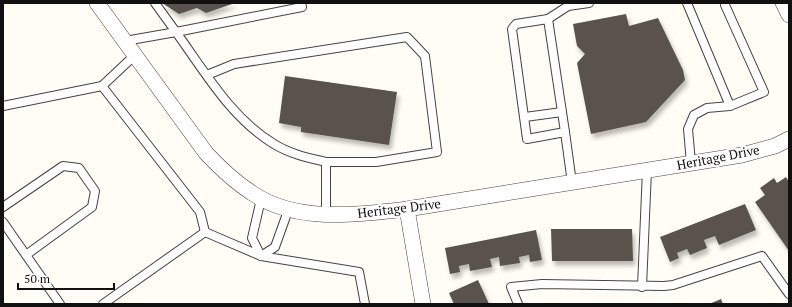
<svg xmlns="http://www.w3.org/2000/svg" width="792" height="307" viewBox="0 0 792 307" font-family="'PT Serif',serif">
<defs>
<filter id="shadow"><feDropShadow dx="2.5" dy="4.5" stdDeviation="2" flood-color="#0004"/></filter>
</defs>
<rect width="100%" height="100%" fill="#fffdf5"/>
<g fill="#5a524d" filter="url(#shadow)">
<polygon points="162,3 235,3 206,13 197,8 179,14"/>
<polygon points="626,14 629,26 658,18 683,70 685,80 646,122 591,134 577,63 585,54 577,46 573,24"/>
<polygon points="285,76 397,92 389,145 301,132 301,127 279,123"/>
<polygon points="786,177 789,182 789,251 755,202 765,195 760,188 774,178 777,183"/>
<polygon points="745,204 756,230 719,245 715,236 704,240 707,248 690,255 687,249 677,253 679,258 670,262 660,237"/>
<polygon points="551,229 632,229 633,261 552,261"/>
<polygon points="536,230 542,260 530,262 529,255 519,257 520,263 500,266 499,257 490,259 492,267 470,271 469,264 459,266 460,272 450,274 445,248"/>
<polygon points="478,280 489,304 454,304 449,293"/>
<polygon points="721,299 723,304 709,304"/>
</g>
<g fill="none" stroke-linecap="round" stroke-linejoin="round">
<defs>
<g id="service">
<polyline points="155,3 176,32 302,7 301,3"/>
<polyline points="687,3 730,106"/>
<polyline points="548,19 565,132"/>
<path d="M125,41L176,32C205,72 231,118 274,144C290,154 309,158 326,162V214"/>
<polyline points="207,75 234,64 407,37 425,56 437,152 376,162 326,162"/>
<polyline points="102,86 135,55"/>
<polyline points="3,106 102,86 200,212 205,232"/>
<polyline points="525,117 562,112"/>
<polyline points="691,163 688,129 694,115 707,108 730,106 764,92 725,5 725,3"/>
<polyline points="572,183 565,132 527,139 512,29 516,24 548,19 568,6 589,3"/>
<polyline points="261,199 252,238 261,256 275,247 289,208"/>
<polyline points="3,207 63,166 79,168 95,191 92,207 26,255"/>
<polyline points="3,222 60,304"/>
<polyline points="205,232 261,256 359,272 365,304"/>
<polyline points="642,287 647,170"/>
<polyline points="103,304 205,232"/>
<polyline points="518,304 511,287 542,284 664,286 673,285 762,256 789,294"/>
</g>
<g id="minor">
<path d="M97,3L206,153C220,168 235,182 252,193C296,223 357,215 407,209L742,155L775,146L789,139"/>
<polyline points="783,3 789,15"/>
<polyline points="407,209 423,304"/>
</g>
</defs>
<use href="#service" stroke="#444" stroke-width="10"/>
<use href="#minor" stroke="#444" stroke-width="16"/>
<use href="#service" stroke="#fff" stroke-width="8"/>
<use href="#minor" stroke="#fff" stroke-width="15"/>
</g>
<g text-anchor="middle" dominant-baseline="central" stroke-width="4" stroke-linejoin="round" paint-order="stroke">
<g font-size="13" fill="#111" stroke="#fff">
<text transform="translate(718 157) rotate(-11)">Heritage Drive</text>
<text transform="translate(399 208) rotate(-7)">Heritage Drive</text>
</g>
</g>
<rect width="792" height="307" fill="none" stroke="#111111" stroke-width="8"/>
<path d="M18 283v6h96v-6" fill="none" stroke="#111111" stroke-width="2"/>
<text x="24" y="283" font-size="12" fill="#111111" stroke="#ffffff" stroke-width="3" paint-order="stroke">50 m</text>
</svg>
